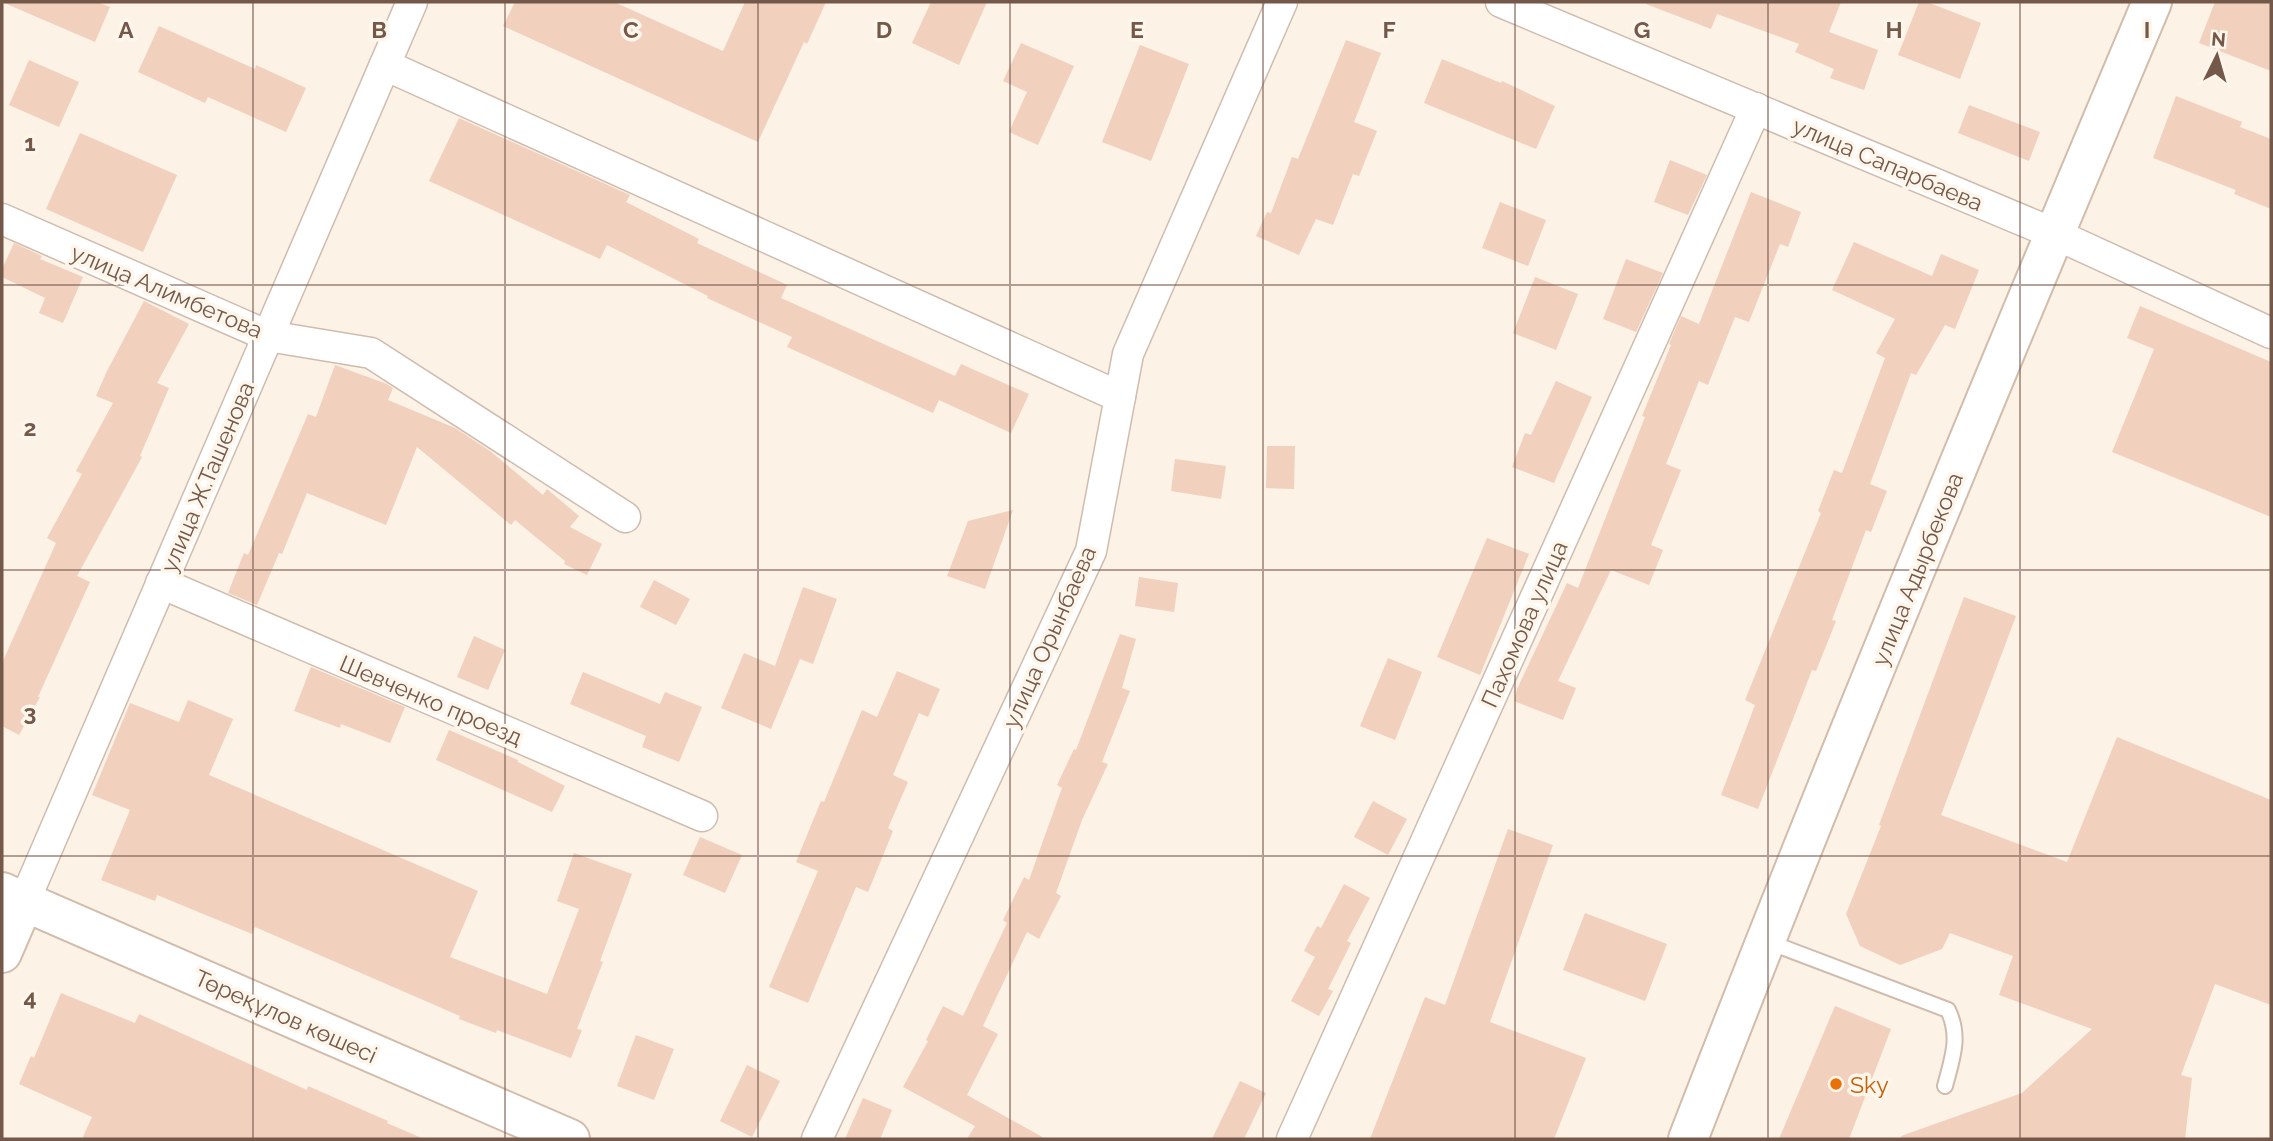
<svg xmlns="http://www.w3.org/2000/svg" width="2273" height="1141" viewBox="0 0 2273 1141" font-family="Raleway,sans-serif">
<rect width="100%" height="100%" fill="#fcf2e5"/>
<g fill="#f1d0bd">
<polygon points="2,2 97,2 110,7 95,42"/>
<polygon points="515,2 614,2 723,51 745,2 826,2 807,44 804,42 758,142 503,26"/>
<polygon points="931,2 987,2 959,65 912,43"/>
<polygon points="1646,2 1841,2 1829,32 1878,50 1864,90 1830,78 1834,69 1795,52 1799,44 1717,14 1711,29 1646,4"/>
<polygon points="1919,2 1927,2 1981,23 1960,79 1898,55"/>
<polygon points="2215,2 2271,2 2271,71 2199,43"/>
<polygon points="159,26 255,69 256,65 306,88 286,132 208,97 205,103 138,72"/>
<polygon points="1346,40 1381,53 1354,122 1377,131 1359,176 1353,174 1333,225 1316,219 1299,255 1256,236 1267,212 1271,213 1292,157 1298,159"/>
<polygon points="1021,43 1074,66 1038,145 1009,132 1027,92 1003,81"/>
<polygon points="1140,45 1189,64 1151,161 1102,142"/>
<polygon points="1442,59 1501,83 1502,81 1555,106 1536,149 1424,103"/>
<polygon points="29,60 79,82 59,127 9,105"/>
<polygon points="2176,96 2242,122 2240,127 2271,139 2271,209 2234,194 2236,190 2153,158"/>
<polygon points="1969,105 2040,132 2029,161 1958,133"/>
<polygon points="459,118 630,195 626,202 699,239 697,243 787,285 781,298 955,376 961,364 1029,394 1011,433 939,400 933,413 787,347 792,337 707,298 708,296 607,245 600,259 429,181"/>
<polygon points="80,133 177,175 143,252 46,209"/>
<polygon points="1670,160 1707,175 1688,215 1654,202"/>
<polygon points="1751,192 1801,212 1788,247 1780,244 1749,322 1735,317 1708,385 1699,381 1666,464 1681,470 1651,545 1663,550 1649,585 1611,570 1558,681 1576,688 1563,720 1514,701 1517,689 1567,583 1578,588 1645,417 1642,416 1671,345 1669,344 1681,316 1699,324"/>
<polygon points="1500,202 1546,220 1528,266 1482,248"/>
<polygon points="1854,242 1932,276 1941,254 1979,270 1955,329 1945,325 1916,375 1911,373 1870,484 1887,491 1871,532 1866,530 1832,620 1836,621 1816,671 1812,670 1758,809 1721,795 1755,705 1745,700 1821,513 1818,511 1834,470 1842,473 1885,358 1876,353 1895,319 1832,290"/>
<polygon points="14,243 42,256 40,259 83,277 63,323 39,313 45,298 2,277 2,269"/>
<polygon points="1626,259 1663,273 1636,332 1603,319"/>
<polygon points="1535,277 1578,294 1556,350 1513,333"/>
<polygon points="144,301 189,324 157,383 169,388 140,456 142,457 77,576 90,582 38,697 40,697 19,735 2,726 2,663 56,543 47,538 82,474 76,471 113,403 96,396 107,371"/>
<polygon points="2140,306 2271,362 2271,517 2112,452 2154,349 2127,338"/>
<polygon points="335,365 387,384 393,388 388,400 455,428 490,451 543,495 547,489 579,516 570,527 602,544 587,575 564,564 565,561 515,520 511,525 417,447 386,525 307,493 282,554 279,553 257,605 228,593 244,553 248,555 308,414 316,417"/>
<polygon points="1556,381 1592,397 1554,483 1512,467 1525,433 1531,435"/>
<polygon points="1267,446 1295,446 1294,489 1266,488"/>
<polygon points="1175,459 1226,466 1221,499 1171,491"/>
<polygon points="1013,510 985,589 947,576 968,521"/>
<polygon points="1487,538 1529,554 1480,675 1437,657"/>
<polygon points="1139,577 1178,583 1174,612 1135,606"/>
<polygon points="654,580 690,599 676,625 640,607"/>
<polygon points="803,587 837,599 813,664 800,659 771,729 721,708 744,653 775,666"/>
<polygon points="1964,597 2016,616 1941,815 2067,862 2117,737 2271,800 2271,1005 2215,984 2181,1075 2192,1078 2185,1139 1901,1139 1901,1136 2022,1093 2092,1029 1999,995 2013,956 1950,933 1942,949 1900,965 1860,946 1846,914 1881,826 1879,825"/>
<polygon points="1120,634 1136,639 1122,688 1130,691 1102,762 1108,764 1082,820 1056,893 1061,896 1039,939 1027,932 983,1026 998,1034 967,1095 1046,1139 967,1139 975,1126 903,1087 928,1041 926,1040 943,1006 963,1016 1007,923 1003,920 1024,877 1029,880 1062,788 1057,785 1074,749 1076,750"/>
<polygon points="474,636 505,650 488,690 457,677"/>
<polygon points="1388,658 1422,672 1395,740 1360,726"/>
<polygon points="311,667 405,707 390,743 341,724 340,728 294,711"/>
<polygon points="897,671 940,689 928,717 919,713 893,775 908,782 888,828 893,831 868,892 856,887 808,1003 769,987 818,871 796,862 821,801 824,802 862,710 877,717"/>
<polygon points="583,672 660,704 665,692 702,707 679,762 642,747 646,736 570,704"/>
<polygon points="188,700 233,719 209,775 478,891 450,957 547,994 579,909 557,901 574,853 632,874 600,961 603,962 577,1029 582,1030 571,1058 497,1030 496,1033 459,1019 460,1016 255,927 252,934 157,895 155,901 101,880 130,810 92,795 130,703 179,722"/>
<polygon points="449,730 518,760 518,762 565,786 552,812 436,760"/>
<polygon points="1373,801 1407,819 1388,855 1354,837"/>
<polygon points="1508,829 1553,845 1490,1022 1586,1058 1554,1139 1370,1139 1425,997 1445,1005"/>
<polygon points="700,837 742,855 725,893 683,875"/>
<polygon points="1344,884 1370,898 1347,941 1351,943 1328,989 1333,991 1319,1016 1291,1001 1315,957 1304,951 1317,926 1321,928"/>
<polygon points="1585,913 1667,944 1645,1001 1563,970"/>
<polygon points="61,993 135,1023 139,1014 307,1090 308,1086 388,1121 387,1123 424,1139 82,1139 92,1117 19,1084 31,1056 34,1058"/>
<polygon points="1835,1006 1891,1029 1849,1139 1779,1139"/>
<polygon points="636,1035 674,1049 654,1100 617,1086"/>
<polygon points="747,1065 780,1081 752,1137 720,1121"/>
<polygon points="1240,1081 1266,1093 1244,1139 1212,1139"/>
<polygon points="863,1098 892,1110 880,1139 845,1139"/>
</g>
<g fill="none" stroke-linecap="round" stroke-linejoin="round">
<defs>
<path id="lane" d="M1766,941L1948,1010C1961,1037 1952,1059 1945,1086"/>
<g id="street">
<polyline points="1501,2 2055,234 2271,333"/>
<polyline points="385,65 1120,397"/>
<polyline points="2,219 268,336 371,353 625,517"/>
<polyline points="161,583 702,816"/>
<polyline points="24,902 412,2"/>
<polyline points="817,1139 1091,551 1128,354 1282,2"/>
<polyline points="1292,1139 1756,108"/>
</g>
<g id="secondary">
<polyline points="2,892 570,1139"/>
<polyline points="2,953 24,902"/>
<path d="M1688,1139C1836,757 1993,379 2152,2"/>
</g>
</defs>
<use href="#lane" stroke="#cfbcae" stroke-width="18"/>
<use href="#street" stroke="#cfbcae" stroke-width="33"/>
<use href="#secondary" stroke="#d2bcab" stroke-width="42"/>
<use href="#lane" stroke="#fff" stroke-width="14"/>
<use href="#street" stroke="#fff" stroke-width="30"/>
<use href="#secondary" stroke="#fff" stroke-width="38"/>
</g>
<path fill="none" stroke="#74584a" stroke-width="2" stroke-opacity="0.55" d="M253,2V1139M505,2V1139M758,2V1139M1010,2V1139M1263,2V1139M1515,2V1139M1768,2V1139M2020,2V1139M2,285H2271M2,570H2271M2,856H2271"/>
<circle fill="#e8710a" stroke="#fff6eb" stroke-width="2.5" cx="1836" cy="1084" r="7"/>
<g text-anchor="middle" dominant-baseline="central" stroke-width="7" stroke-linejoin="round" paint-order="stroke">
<g font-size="23" fill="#74584a" stroke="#fff6eb">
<text transform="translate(1888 164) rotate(23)">улица Сапарбаева</text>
<text transform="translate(167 291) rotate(23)">улица Алимбетова</text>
<text transform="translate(207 477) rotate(-67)">улица Ж.Ташенова</text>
<text transform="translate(1917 569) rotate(-68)">улица Адырбекова</text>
<text transform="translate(1524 624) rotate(-66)">Пахомова улица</text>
<text transform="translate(1049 637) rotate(-66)">улица Орынбаева</text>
<text transform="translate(431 700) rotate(23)">Шевченко проезд</text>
<text transform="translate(286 1016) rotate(24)">Төреқұлов көшесі</text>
</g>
<g font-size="23" fill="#c56008" stroke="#fff6eb" text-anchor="start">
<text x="1850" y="1084">Sky</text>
</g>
</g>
<g font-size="23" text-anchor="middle" font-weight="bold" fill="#74584a" stroke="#fff6eb" stroke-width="7" stroke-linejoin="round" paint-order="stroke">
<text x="126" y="38">A</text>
<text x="379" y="38">B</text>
<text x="631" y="38">C</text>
<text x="884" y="38">D</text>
<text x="1137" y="38">E</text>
<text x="1389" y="38">F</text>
<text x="1642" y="38">G</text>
<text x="1894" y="38">H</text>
<text x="2147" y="38">I</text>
<text x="30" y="151">1</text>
<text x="30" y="436">2</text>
<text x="30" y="721">3</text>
<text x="30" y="1006">4</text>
</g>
<rect width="2273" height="1141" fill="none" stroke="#74584a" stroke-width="7"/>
<g transform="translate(2217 56) rotate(5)" stroke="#fff6eb" stroke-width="5" paint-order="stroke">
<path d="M0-5L12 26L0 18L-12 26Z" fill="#74584a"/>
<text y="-10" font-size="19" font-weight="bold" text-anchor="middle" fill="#74584a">N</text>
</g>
</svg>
